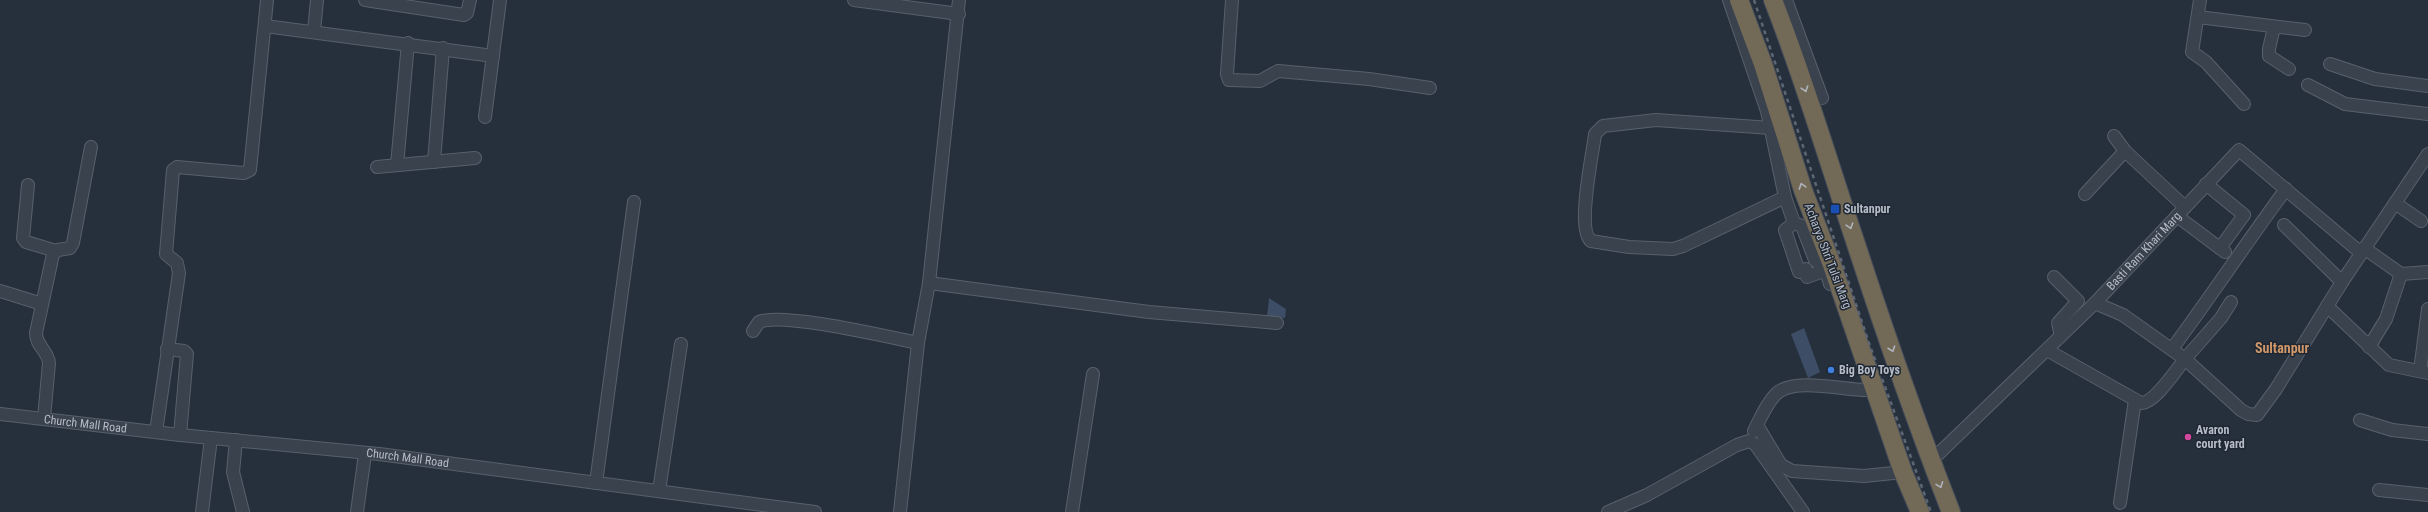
<svg xmlns="http://www.w3.org/2000/svg" width="2428" height="512" viewBox="0 0 2428 512" font-family="'Roboto Condensed',sans-serif">
<rect width="100%" height="100%" fill="#26303d"/>
<g fill="#3c4d65">
<polygon points="1269,298 1286,309 1285,318 1267,317"/>
<polygon points="1804,328 1820,372 1808,378 1791,334"/>
</g>
<g fill="none" stroke-linecap="round" stroke-linejoin="round">
<defs>
<g id="minor">
<polyline points="365,0 464,15 467,13 470,0"/>
<polyline points="854,0 959,14"/>
<polyline points="1232,0 1227,74 1229,80 1260,81 1278,71 1369,79 1430,88"/>
<polyline points="1729,0 1767,111 1785,197 1794,223 1785,230 1799,272 1806,269 1807,277 1826,270 1830,284"/>
<polyline points="1786,0 1822,98"/>
<polyline points="2200,0 2192,52 2206,62 2244,104"/>
<polyline points="2198,17 2305,30"/>
<polyline points="265,26 493,56"/>
<polyline points="2274,27 2269,49 2269,56 2289,69"/>
<polyline points="314,32 317,0"/>
<polyline points="2330,64 2375,79 2428,86"/>
<polyline points="2308,85 2345,104 2428,114"/>
<polyline points="485,117 500,0"/>
<path d="M1771,128L1656,120L1603,126L1595,134C1593,153 1576,229 1591,241L1629,247L1673,249L1683,246L1785,197"/>
<polyline points="2114,136 2125,151 2185,207"/>
<polyline points="434,162 443,48"/>
<polyline points="397,165 408,43"/>
<polyline points="377,167 475,158"/>
<polyline points="2206,184 2244,215 2220,248"/>
<polyline points="28,185 23,238 26,242 56,251"/>
<polyline points="2085,194 2125,151"/>
<polyline points="2395,203 2421,221"/>
<polyline points="2177,216 2225,252"/>
<polyline points="1794,223 1802,226 1815,260 1826,270"/>
<polyline points="2284,225 2342,282"/>
<polyline points="2364,248 2401,274 2386,319 2369,347"/>
<polyline points="2401,274 2428,272"/>
<polyline points="2054,277 2078,301 2058,323 2061,336"/>
<polyline points="929,283 1149,312 1277,323"/>
<polyline points="0,291 42,304"/>
<polyline points="2095,303 2123,315 2185,359 2221,318 2231,302"/>
<polyline points="2327,306 2389,365 2428,373"/>
<path d="M753,331L759,322C783,312 888,337 918,343"/>
<polyline points="167,349 184,351 187,354 180,435"/>
<path d="M2172,349C2211,296 2247,242 2286,189"/>
<path d="M2047,350L2141,403C2155,403 2176,370 2185,359L2241,410L2248,414L2257,415L2276,389L2342,282L2428,154"/>
<polyline points="2420,371 2428,309"/>
<path id="s1" d="M0,414L180,435L379,454L815,512"/>
<path d="M44,418L49,363C48,351 36,346 36,333L53,254L58,250L70,248L73,243L91,147"/>
<polyline points="2360,420 2392,430 2428,434"/>
<polyline points="1757,425 1781,465 1792,471 1864,476 1903,472"/>
<path d="M1754,431C1760,419 1766,404 1776,394C1793,377 1843,390 1866,390"/>
<polyline points="156,432 179,273 177,263 166,254 173,170 177,167 244,173 250,170 267,0"/>
<polyline points="236,440 233,472 243,512"/>
<path id="s2" d="M1931,461L2095,303L2239,150L2361,253"/>
<polyline points="596,483 634,202"/>
<polyline points="2379,490 2428,495"/>
<polyline points="659,491 681,344"/>
<polyline points="2120,503 2135,400"/>
<polyline points="202,512 211,438"/>
<polyline points="357,512 365,454"/>
<polyline points="900,512 918,343 929,283 959,0"/>
<polyline points="1072,512 1093,374"/>
<polyline points="1608,512 1647,495 1737,445 1749,441 1755,444 1803,512"/>
</g>
<g id="highway">
<polyline points="1739,0 1763,64 1803,190 1832,265 1903,472 1920,512"/>
<path d="M1773,0C1805,81 1829,164 1857,247C1886,336 1917,425 1951,512"/>
</g>
</defs>
<use href="#minor" stroke="#58606b" stroke-width="14"/>
<use href="#highway" stroke="#454d58" stroke-width="20"/>
<use href="#minor" stroke="#3a424e" stroke-width="12"/>
<use href="#highway" stroke="#736957" stroke-width="18"/>
<polyline stroke="#5c6674" stroke-width="2.5" stroke-dasharray="4 4" stroke-linecap="butt" points="1754,0 1869,343 1931,512"/>
</g>
<defs><path id="oneway-chevron" d="M-2-3.5L2.5 0L-2 3.5" fill="none" stroke-width="1.6" stroke-linecap="round" stroke-linejoin="round"/></defs>
<g stroke="#afb5bd">
<use href="#oneway-chevron" transform="translate(1805 89) rotate(72)"/>
<use href="#oneway-chevron" transform="translate(1802 186) rotate(-108)"/>
<use href="#oneway-chevron" transform="translate(1850 226) rotate(72)"/>
<use href="#oneway-chevron" transform="translate(1892 349) rotate(71)"/>
<use href="#oneway-chevron" transform="translate(1940 485) rotate(69)"/>
</g>
<rect fill="#1a4fb4" stroke="#1f2733" stroke-width="1.5" x="1830" y="204" width="10" height="10" rx="2"/>
<circle fill="#3f7fe0" stroke="#1f2733" stroke-width="1.5" cx="1831" cy="370" r="4"/>
<circle fill="#d1479c" stroke="#1f2733" stroke-width="1.5" cx="2188" cy="437" r="4"/>
<g text-anchor="middle" dominant-baseline="central" stroke-width="3" stroke-linejoin="round" paint-order="stroke">
<g font-size="12" font-weight="bold" fill="#b6bdc8" stroke="#1f2733" text-anchor="start">
<text x="1844" y="209">Sultanpur</text>
<text x="1839" y="370">Big Boy Toys</text>
<text x="2196" y="430">Avaron<tspan x="2196" dy="14">court yard</tspan></text>
</g>
<g font-size="12" fill="#b6bdc8" stroke="#1f2733">
<text stroke="none"><textPath href="#s2" startOffset="299">Basti Ram Khari Marg</textPath></text>
<text transform="translate(1828 256) rotate(69)">Acharya Shri Tulsi Marg</text>
<text stroke="none"><textPath href="#s1" startOffset="86">Church Mall Road</textPath></text>
<text stroke="none"><textPath href="#s1" startOffset="410">Church Mall Road</textPath></text>
</g>
<g font-size="14" font-weight="bold" fill="#cf976a" stroke="#1f2733">
<text x="2282" y="348">Sultanpur</text>
</g>
</g>
</svg>
